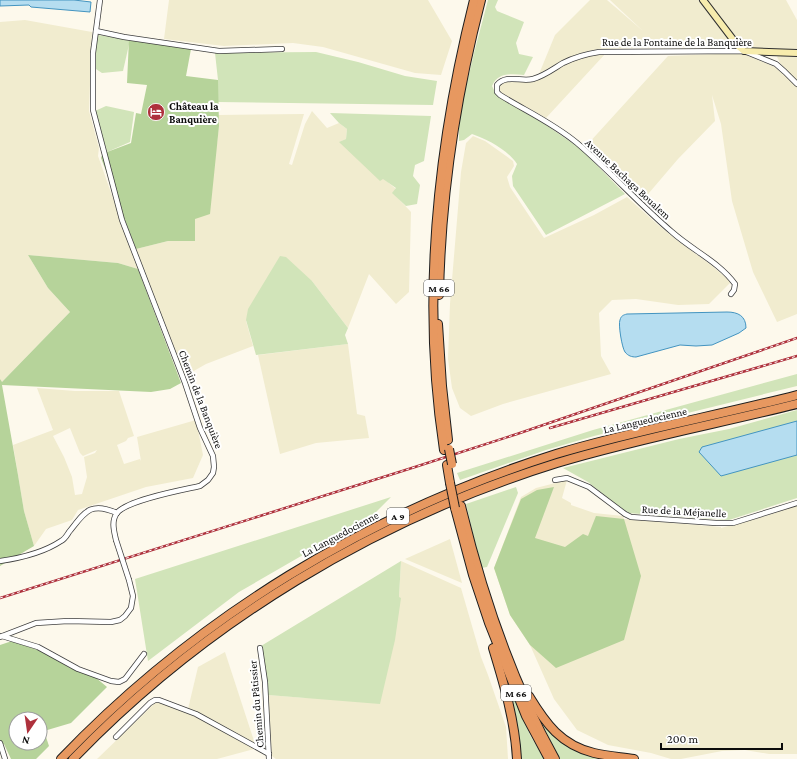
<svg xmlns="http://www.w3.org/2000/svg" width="797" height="759" viewBox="0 0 797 759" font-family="'Crimson Pro',serif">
<rect width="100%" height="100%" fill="#fdf9ec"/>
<g fill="#f1eccf" fill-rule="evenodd">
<polygon points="169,0 428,0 452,41 441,75 415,73 323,47 293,43 224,46 164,39"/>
<polygon points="590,0 607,0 643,31 610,0 698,0 734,47 661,47 599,49 585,52 560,62 539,74 555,35"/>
<polygon points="707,0 786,0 797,20 797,52 749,49 744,48"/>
<polygon points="25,20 92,32 89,111 99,148 98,156 138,269 118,263 28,255 48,288 70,312 1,383 0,379 0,22"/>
<polygon points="606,53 546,118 501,93 499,90 500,85 507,80 530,81 562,65 590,54"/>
<polygon points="741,53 775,67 797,87 797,314 777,322 753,272 732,201 721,124 712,95 715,121 678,159 643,200 587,145 668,56"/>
<polygon points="779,55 797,56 797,82 780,63 777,57"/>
<polygon points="312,111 327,128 339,123 347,129 346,139 340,142 396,189 393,193 411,212 409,292 396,304 369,274 348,328 312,281 246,321 253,346 206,364 185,376 136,249 168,241 195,241 195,219 217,144 219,126 218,115 304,114 289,164 292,165 305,124"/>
<polygon points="473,136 485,141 513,161 514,166 507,177 510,187 544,238 594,215 627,197 657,224 678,241 711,265 731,282 709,304 678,305 636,299 612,300 599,313 601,356 611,374 503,404 471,416 460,408 452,388 448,359 450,304 461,172 466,143"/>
<polygon points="348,344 357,414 365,416 369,438 316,443 280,454 258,355"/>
<path d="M37,388L75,391H119L134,436L128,438L126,441L117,445L124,464L140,459L141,461L137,437L196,420L203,455L193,478L146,487L78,510L72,520L46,529L34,546L24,511L13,445L53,430ZM70,428L80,453L83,456L97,450L95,453L84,457L87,477L82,494L75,495L72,477L64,457L53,436Z"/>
<polygon points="567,480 562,498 571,503 571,505 594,513 623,516 624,519 721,527 721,528 766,516 797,505 797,754 769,754 745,750 722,751 681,759 671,759 651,753 608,745 577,730 554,699 530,645 510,615 494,568 521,497 536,488"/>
<polygon points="450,539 462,583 405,559"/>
<polygon points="401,561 461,588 481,657 488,675 506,727 508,759 276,759 272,756 268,695 306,698 399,597"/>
<polygon points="225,652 255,744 188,709 198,667"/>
<polygon points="157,701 213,724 258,748 217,759 97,759"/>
</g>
<g fill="#d1e4b9">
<path d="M488,0H498L495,7L497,11L524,22L516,43L519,54L533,57L524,75C512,74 498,72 492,86L497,96L543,123L581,149L625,194L546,235L513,186L512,176L517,164C508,150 487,139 472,134L464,140L459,141V117L474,53Z"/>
<polygon points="98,35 130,40 123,71 102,73 93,67"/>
<polygon points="316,52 358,62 405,76 437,81 433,105 218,102 218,80 215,53"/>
<polygon points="106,106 134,112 130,142 107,152 95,111"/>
<polygon points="330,113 431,116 424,161 415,165 413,176 420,185 417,204 406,206 392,193 396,188 383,179 380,181 339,142 346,139 347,129 339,123"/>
<polygon points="280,256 286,257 312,281 348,328 345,335 348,344 256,355 246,320 248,309"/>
<polygon points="797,374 797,386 594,436 546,450 460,480 457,473 593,430"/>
<polygon points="797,410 797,498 729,520 627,513 588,482 563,468 679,439 729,429"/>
<polygon points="516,487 518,493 487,567 481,568 466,504"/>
<polygon points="391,497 374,514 239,592 148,661 135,579"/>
<polygon points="401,561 399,597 401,598 395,640 380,704 268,695 267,680 261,646"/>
<polygon points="498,656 530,735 544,759 519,759"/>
<polygon points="539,718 560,740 616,759 560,759"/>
</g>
<g fill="#b6d39a" fill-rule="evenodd">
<polygon points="129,39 191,49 186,76 218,80 219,126 210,214 195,219 195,241 168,241 136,249 101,158 104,149 107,152 131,143 136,113 141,114 147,85 127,83"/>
<polygon points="28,255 118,263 138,269 181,383 170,389 151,392 2,385 18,475 24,511 34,546 0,566 0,379 2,382 70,312 48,288"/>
<polygon points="554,487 535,538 565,547 583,534 588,536 596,516 624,519 641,576 624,640 556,668 530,645 510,615 494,568 521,499 537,490"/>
<path d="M12,641L46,653L70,668L95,677L107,687L71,723L44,731L49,746L36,759H11L4,744H1L0,741V645ZM16,719H40V743H16Z"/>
</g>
<g fill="#b5ddf0" stroke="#4394c0">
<polygon points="0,0 74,0 91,2 90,12 31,7 29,5 0,6"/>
<path d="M727,312C738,312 746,316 746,328L739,333L712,345L696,346L680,345L636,357C632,357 628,356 625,352C622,348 618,324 620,320C621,316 623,315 627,314Z"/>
<polygon points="797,421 797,455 721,476 699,452 702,447"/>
</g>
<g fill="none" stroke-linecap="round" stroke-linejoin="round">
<defs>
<g id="street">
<path d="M100,0L93,53V110L122,220L185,383L200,428L213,456L214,467L213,473L208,480L200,486C182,490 127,500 117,513C111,521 114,531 116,540"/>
<polyline points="96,31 124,37 219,51 282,49"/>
<path d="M731,294L734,290L735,284C719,262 692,250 672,232C639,204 610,171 577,143C553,123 526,111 500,95L497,92V85C506,74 521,82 533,79C544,76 553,69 563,63C575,57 586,54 599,52L744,51L776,64L785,72L797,84"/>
<polyline points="555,480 567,478 589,487 625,514 631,517 716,523 733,523 797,503"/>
<path d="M0,561C21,558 43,553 61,541C65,539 67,535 69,532C85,512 90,501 117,513"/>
<polyline points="2,636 38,647 78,669 111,681 119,682 125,679 144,654"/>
<polyline points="0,637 36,623 68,621 111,622 120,620 125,616 131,608 133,596 129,580"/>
<polyline points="260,648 265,682 269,759"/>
<polyline points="116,737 150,703 155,700 159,700 196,714 269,754"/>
<polyline points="0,743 5,759"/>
</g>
<polyline id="secondary" points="703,0 738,46 744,51 797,53"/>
<g id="highway">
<path d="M439,295C441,195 456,96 481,0"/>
<polyline points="438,324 442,386 448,440"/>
<path d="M444,450C421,300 437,147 474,0"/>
<polyline points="447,465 450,483"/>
<path d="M461,506C482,593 511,680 555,759"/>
<polyline points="455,508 473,575 489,623 526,716 549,759"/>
<path d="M493,648C504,684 515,721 517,759"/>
<path d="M529,696C546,724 561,745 594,753C607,756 621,757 634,759"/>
<path d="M61,759C197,617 368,513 556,454C635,430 717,416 797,395"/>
<path d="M73,759C206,621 374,520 557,463C636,439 717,424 797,404"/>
</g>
</defs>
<use href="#street" stroke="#3f3f3f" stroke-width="6"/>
<use href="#secondary" stroke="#2e2e2e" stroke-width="8"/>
<use href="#highway" stroke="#1d1d1d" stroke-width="10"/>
<use href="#street" stroke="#fff" stroke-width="4.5"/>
<use href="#secondary" stroke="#f7ecad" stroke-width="6"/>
<use href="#highway" stroke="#e79860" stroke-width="8"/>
<defs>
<g id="rail">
<polyline points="550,428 797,356"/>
<polyline points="0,598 415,467 517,434 797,338"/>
</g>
</defs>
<use href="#rail" stroke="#ae313c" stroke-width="2.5"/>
<use href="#rail" stroke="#fff" stroke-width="1" stroke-dasharray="3" stroke-linecap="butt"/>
<defs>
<polyline id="street-bridge" points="116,540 129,580"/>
<g id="highway-bridge">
<polyline points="449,449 452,464"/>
<polyline points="450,483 455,508"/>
</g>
</defs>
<use href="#street-bridge" stroke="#3f3f3f" stroke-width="6" stroke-linecap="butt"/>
<use href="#highway-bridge" stroke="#1d1d1d" stroke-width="10" stroke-linecap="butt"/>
<use href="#street-bridge" stroke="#fff" stroke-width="4.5"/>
<use href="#highway-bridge" stroke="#e79860" stroke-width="8"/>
</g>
<defs>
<symbol id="hotel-disc" viewBox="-11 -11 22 22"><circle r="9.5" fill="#ae313c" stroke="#fff"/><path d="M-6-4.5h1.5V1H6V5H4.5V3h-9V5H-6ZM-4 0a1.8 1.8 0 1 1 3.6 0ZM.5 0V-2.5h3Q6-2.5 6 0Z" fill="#fff"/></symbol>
</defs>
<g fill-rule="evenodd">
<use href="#hotel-disc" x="146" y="102" width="20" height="20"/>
</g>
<g text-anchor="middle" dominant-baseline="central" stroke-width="4" stroke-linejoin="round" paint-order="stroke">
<g fill="#fff" stroke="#555" stroke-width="1">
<rect x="424" y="280" width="30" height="16" rx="3"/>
<rect x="387" y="508" width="22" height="16" rx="3"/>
<rect x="501" y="685" width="30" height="16" rx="3"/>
</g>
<g font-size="10" font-weight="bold" fill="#0c0c0c">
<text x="439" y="288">M 66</text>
<text x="398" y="516">A 9</text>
<text x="516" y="693">M 66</text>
</g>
<g font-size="11" fill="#0c0c0c" stroke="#fff">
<text x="677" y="42">Rue de la Fontaine de la Banquière</text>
<text transform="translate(628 179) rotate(43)">Avenue Bachaga Boualem</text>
<text transform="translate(201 399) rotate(69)">Chemin de la Banquière</text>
<text transform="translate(645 420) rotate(-13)">La Languedocienne</text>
<text transform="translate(684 511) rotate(3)">Rue de la Méjanelle</text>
<text transform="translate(340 534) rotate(-28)">La Languedocienne</text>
<text transform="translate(256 704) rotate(-95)">Chemin du Pâtissier</text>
</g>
<g font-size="11" font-weight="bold" fill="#0c0c0c" stroke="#fff" text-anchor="start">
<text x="169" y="106">Château la<tspan x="169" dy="13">Banquière</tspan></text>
</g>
</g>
<g transform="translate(28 731) rotate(193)"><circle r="19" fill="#ffffff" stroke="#9e9e9e"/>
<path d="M0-3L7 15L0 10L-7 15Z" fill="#ae313c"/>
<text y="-6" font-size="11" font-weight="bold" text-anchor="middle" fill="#0c0c0c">N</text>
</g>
<path d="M661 743v6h121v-6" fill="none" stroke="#0c0c0c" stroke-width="2"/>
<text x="667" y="743" font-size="12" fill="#0c0c0c" stroke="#ffffff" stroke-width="3" paint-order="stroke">200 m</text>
</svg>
